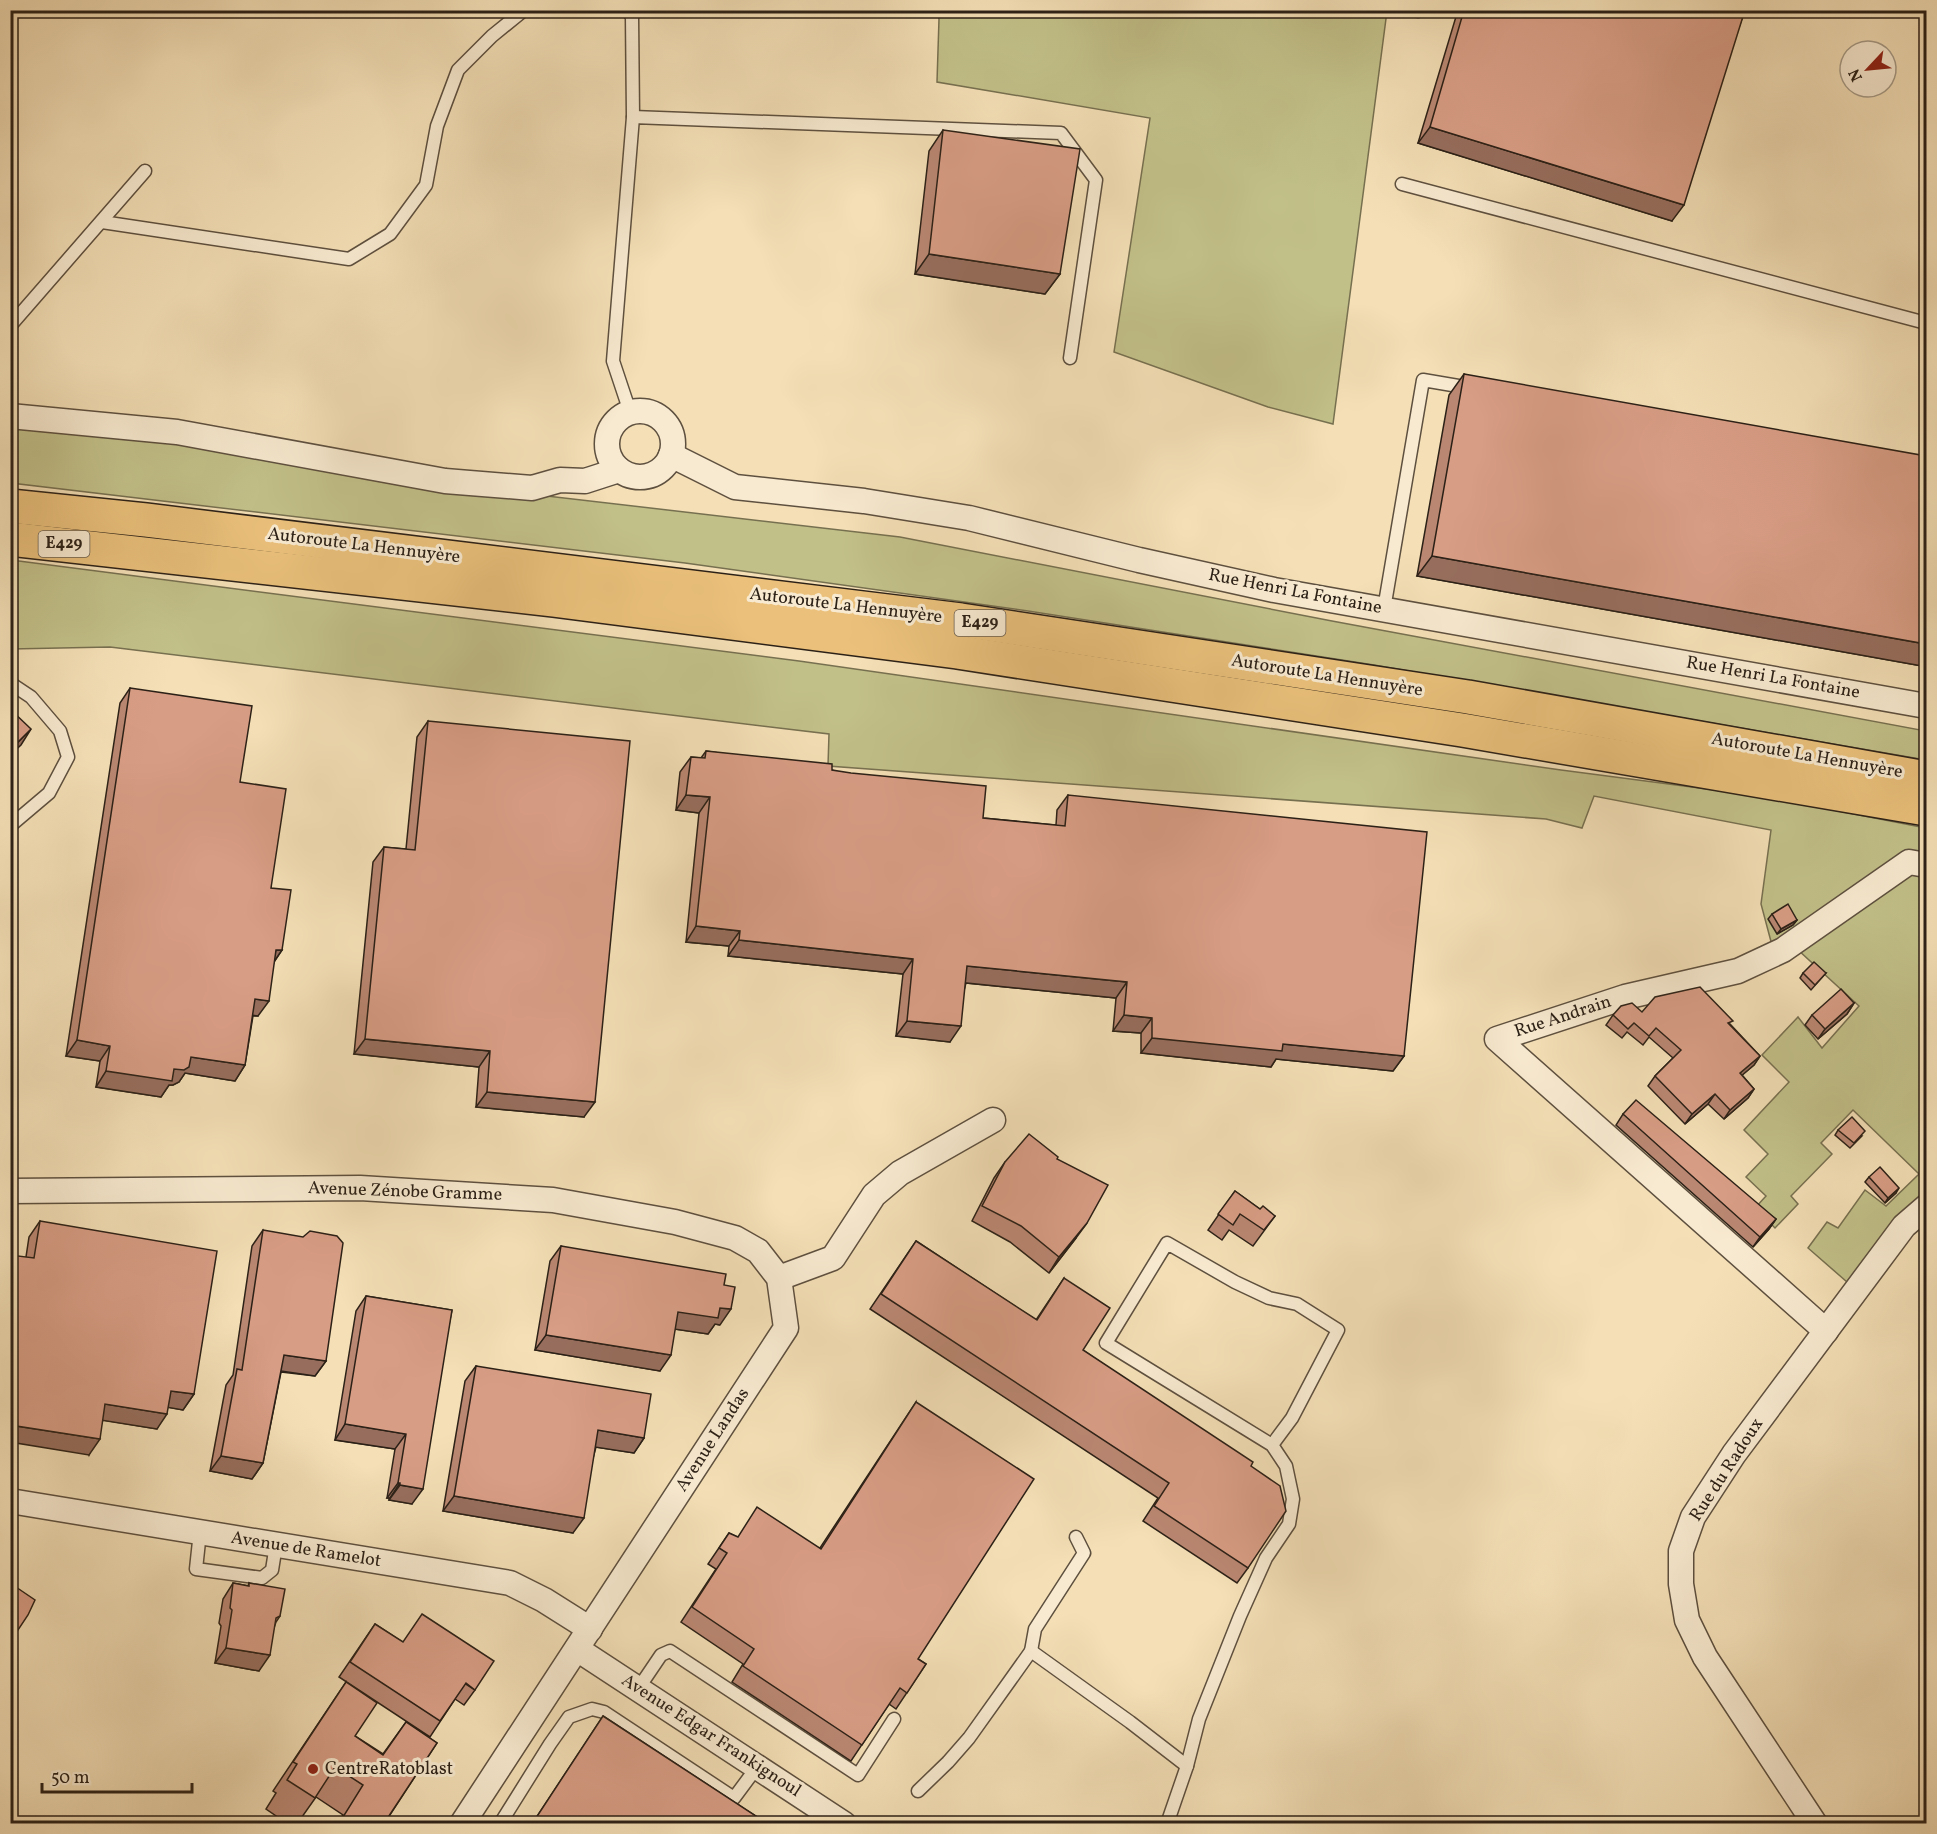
<svg xmlns="http://www.w3.org/2000/svg" width="1937" height="1834" viewBox="0 0 1937 1834" font-family="Vollkorn,serif">
<rect width="100%" height="100%" fill="#f4dfb6"/>
<filter id="stains"><feTurbulence type="fractalNoise" baseFrequency=".00333" numOctaves="4"/><feColorMatrix values="0 0 0 0 .2 0 0 0 0 .09 0 0 0 0 .02 0 0 0 .5 -.17"/></filter>
<radialGradient id="worn" r=".72"><stop offset=".6" stop-color="#630" stop-opacity="0"/><stop offset="1" stop-color="#630" stop-opacity=".3"/></radialGradient>
<g fill="#c2c089" stroke="#777050" stroke-width="1.5">
<polygon points="936,11 1387,11 1333,424 1268,407 1114,352 1150,118 937,82 939,19"/>
<polygon points="11,427 149,438 461,486 900,537 1332,621 1926,731 1926,760 1374,665 1028,611 685,563 11,483"/>
<polygon points="11,560 799,661 1561,770 1761,796 1926,828 1926,855 1773,949 1761,904 1771,830 1594,796 1582,828 1546,819 828,766 829,734 110,647 11,649"/>
<polygon points="1926,871 1926,1193 1888,1232 1847,1282 1808,1248 1827,1222 1838,1228 1865,1190 1886,1206 1919,1174 1853,1110 1821,1143 1832,1154 1791,1196 1798,1204 1775,1228 1755,1208 1766,1196 1746,1177 1768,1154 1744,1130 1789,1082 1762,1055 1798,1017 1822,1048 1859,1006 1796,948 1907,872"/>
</g>
<g fill="none" stroke-linecap="round" stroke-linejoin="round">
<defs>
<g id="service">
<polyline points="626,10 632,16 633,117"/>
<polyline points="1418,11 1418,10"/>
<polyline points="1402,184 1926,323"/>
<polyline points="102,222 349,259 390,234 426,185 437,126 458,70 492,36 524,10"/>
<polyline points="10,326 145,171"/>
<polyline points="630,412 613,361 633,117 1061,133 1096,180 1070,358"/>
<polyline points="1384,609 1423,380 1470,388"/>
<polyline points="10,683 31,697 60,731 68,757 49,793 10,826"/>
<polyline points="200,1532 196,1569 262,1578 272,1570 276,1545"/>
<polyline points="1031,1651 1035,1629 1084,1553 1076,1537"/>
<polyline points="638,1689 661,1655 670,1651 858,1775 894,1719"/>
<polyline points="918,1791 948,1762 969,1738 1031,1651 1130,1722 1187,1766"/>
<polyline points="500,1824 550,1744 569,1717 592,1709 604,1712 734,1798 757,1767"/>
<polyline points="1167,1824 1187,1766 1199,1719 1240,1616 1266,1558 1289,1524 1293,1499 1286,1466 1272,1445 1106,1343 1167,1243 1235,1282 1269,1298 1297,1304 1338,1330 1292,1418 1272,1445"/>
</g>
<g id="minor">
<circle cx="640" cy="444" r="33"/>
<polyline points="10,416 177,432 445,481 532,488 560,480 585,481 619,470"/>
<polyline points="671,455 735,487 864,501 969,518 1139,560 1274,590 1926,706"/>
<polyline points="10,1191 360,1188 553,1200 675,1222 735,1238 758,1251 779,1278 786,1328 462,1824"/>
<polyline points="779,1278 833,1258 874,1195 900,1173 993,1120"/>
<polyline points="1826,1331 1497,1039 1625,997 1738,971 1783,950 1909,862 1926,865"/>
<polyline points="10,1501 510,1583 544,1600 590,1629"/>
<polyline points="577,1649 844,1824"/>
<polyline points="1815,1824 1705,1657 1687,1620 1681,1584 1681,1551 1693,1517 1734,1454 1904,1226 1926,1207"/>
</g>
<g id="motorway">
<polyline points="10,506 146,520 961,620 1468,697 1926,778"/>
<polyline points="10,539 554,600 957,652 1462,730 1926,809"/>
</g>
</defs>
<use href="#service" stroke="#5e503f" stroke-width="15"/>
<use href="#minor" stroke="#5e503f" stroke-width="27"/>
<use href="#motorway" stroke="#2c2117" stroke-width="36"/>
<use href="#service" stroke="#f8ead0" stroke-width="12"/>
<use href="#minor" stroke="#f8ead0" stroke-width="24"/>
<use href="#motorway" stroke="#eac07b" stroke-width="33"/>
</g>
<g fill="#ba8772" stroke="#2c2117" stroke-width="1.5">
<polygon points="1458,10 1745,10 1672,221 1418,143"/>
<polygon points="943,130 1060,274 1045,294 915,274 929,151"/>
<polygon points="1464,374 1922,666 1417,576 1449,395"/>
<polygon points="130,688 240,782 271,888 282,950 274,962 258,1016 253,1016 245,1065 235,1081 185,1073 179,1082 173,1085 169,1085 161,1097 96,1087 100,1061 66,1056 120,703"/>
<polygon points="428,721 584,1117 476,1107 479,1067 354,1054 373,862 384,847 406,849 417,737"/>
<polygon points="706,751 832,770 983,818 1056,825 1057,810 1068,795 1404,1056 1393,1071 1276,1059 1271,1067 1141,1053 1141,1033 1113,1031 1116,998 966,983 950,1042 896,1036 903,974 728,956 729,946 686,942 699,813 676,810 680,772 691,757 701,758"/>
<polygon points="1772,914 1797,920 1793,925 1777,934 1768,919"/>
<polygon points="1803,973 1826,973 1811,990 1800,978"/>
<polygon points="1854,1003 1847,1014 1818,1039 1805,1025 1812,1015"/>
<polygon points="1642,1012 1730,1024 1760,1056 1754,1065 1742,1075 1754,1089 1748,1098 1724,1119 1708,1104 1685,1124 1648,1086 1655,1076 1673,1058 1649,1037 1643,1045 1627,1032 1622,1038 1606,1025 1613,1015"/>
<polygon points="1623,1114 1776,1219 1769,1229 1753,1247 1616,1125"/>
<polygon points="1838,1130 1862,1136 1850,1148 1835,1135"/>
<polygon points="1057,1159 1076,1238 1049,1273 1010,1242 972,1221 994,1178 1005,1162"/>
<polygon points="1869,1177 1896,1193 1885,1203 1865,1182"/>
<polygon points="1235,1191 1260,1209 1275,1216 1253,1246 1229,1230 1222,1240 1208,1230"/>
<polygon points="40,1221 194,1394 183,1410 168,1407 157,1429 103,1420 89,1455 26,1257 29,1237"/>
<polygon points="263,1230 326,1361 315,1376 281,1372 263,1463 252,1479 210,1471 226,1385 233,1375 252,1246"/>
<polygon points="916,1241 1036,1320 1064,1278 1083,1350 1251,1466 1248,1568 1237,1583 1143,1521 1158,1498 870,1309"/>
<polygon points="561,1246 720,1325 715,1324 708,1334 675,1329 660,1371 535,1350 550,1261"/>
<polygon points="366,1296 452,1310 412,1504 389,1500 390,1498 387,1498 395,1449 335,1440 356,1311"/>
<polygon points="476,1366 644,1438 634,1453 596,1447 573,1533 443,1511 465,1381"/>
<polygon points="916,1402 918,1659 926,1664 896,1709 889,1704 851,1761 732,1682 743,1664 681,1622 716,1569 708,1564 729,1533 737,1537 820,1548"/>
<polygon points="233,1583 248,1586 249,1583 280,1616 276,1622 259,1671 215,1663 221,1626 219,1623 223,1599"/>
<polygon points="375,1624 475,1690 464,1705 455,1699 430,1737 339,1677"/>
<polygon points="346,1682 355,1736 383,1754 406,1722 437,1743 384,1824 337,1824 343,1815 316,1797 297,1824 288,1824 266,1809 276,1793 273,1791"/>
<polygon points="603,1716 768,1824 532,1824"/>
</g>
<g fill="#976e5d" stroke="#2c2117" stroke-width="1.5">
<polygon points="1430,127 1684,205 1672,221 1418,143"/>
<polygon points="929,254 1060,274 1045,294 915,274"/>
<polygon points="1432,556 1926,644 1926,659 1922,666 1417,576"/>
<polygon points="31,729 21,745 10,755 10,751 12,748"/>
<polygon points="686,795 710,797 699,813 676,810"/>
<polygon points="1797,920 1793,925 1777,934 1781,929"/>
<polygon points="696,926 740,931 729,946 686,942"/>
<polygon points="739,940 913,959 903,974 728,956"/>
<polygon points="276,950 282,950 271,966"/>
<polygon points="967,966 1127,982 1116,998 957,982"/>
<polygon points="255,999 269,1001 258,1016 245,1014"/>
<polygon points="1854,1003 1847,1014 1818,1039 1825,1029"/>
<polygon points="1124,1015 1152,1018 1141,1033 1113,1031"/>
<polygon points="907,1021 961,1026 950,1042 896,1036"/>
<polygon points="1152,1038 1283,1044 1404,1056 1393,1071 1276,1059 1271,1067 1141,1053"/>
<polygon points="365,1039 490,1051 479,1067 354,1054"/>
<polygon points="77,1040 110,1046 100,1061 66,1056"/>
<polygon points="1760,1056 1754,1065 1733,1083 1740,1073"/>
<polygon points="191,1057 245,1065 235,1081 185,1073 179,1082 173,1085 169,1085 161,1097 96,1087 106,1071 174,1069"/>
<polygon points="1754,1089 1748,1098 1724,1119 1730,1110"/>
<polygon points="487,1092 595,1102 584,1117 476,1107"/>
<polygon points="1715,1094 1708,1104 1685,1124 1692,1114"/>
<polygon points="1899,1188 1896,1193 1885,1203 1888,1198"/>
<polygon points="1776,1219 1769,1229 1753,1247 1760,1237"/>
<polygon points="1087,1223 1076,1238 1049,1273 1059,1257"/>
<polygon points="720,1308 731,1309 720,1325 715,1324 708,1334 667,1328 678,1312"/>
<polygon points="546,1335 671,1355 660,1371 535,1350"/>
<polygon points="284,1355 326,1361 315,1376 274,1370"/>
<polygon points="171,1391 194,1394 183,1410 160,1406"/>
<polygon points="105,1404 167,1414 157,1429 94,1419"/>
<polygon points="345,1424 406,1434 395,1449 335,1440"/>
<polygon points="10,1425 100,1439 89,1455 10,1442"/>
<polygon points="598,1430 644,1438 634,1453 588,1446"/>
<polygon points="221,1456 263,1463 252,1479 210,1471"/>
<polygon points="398,1483 400,1483 390,1498 387,1498"/>
<polygon points="400,1485 423,1489 412,1504 389,1500"/>
<polygon points="454,1496 584,1518 573,1533 443,1511"/>
<polygon points="226,1648 270,1655 259,1671 215,1663"/>
</g>
<g fill="#d89d85" stroke="#2c2117" stroke-width="1.5">
<polygon points="1464,10 1745,10 1684,205 1430,127"/>
<polygon points="943,130 1080,149 1060,274 929,254"/>
<polygon points="1464,374 1926,456 1926,644 1432,556"/>
<polygon points="130,688 252,706 240,782 286,789 271,888 291,890 282,950 276,950 269,1001 255,999 245,1065 191,1057 189,1067 184,1070 174,1069 172,1081 106,1071 110,1046 77,1040"/>
<polygon points="10,709 31,729 12,748 10,747"/>
<polygon points="428,721 630,741 595,1102 487,1092 490,1051 365,1039 384,847 415,850"/>
<polygon points="706,751 832,764 832,770 851,773 986,786 983,818 1065,826 1068,795 1427,832 1404,1056 1283,1044 1282,1051 1152,1038 1152,1018 1124,1015 1127,982 967,966 961,1026 907,1021 913,959 739,940 740,931 696,926 710,797 686,795 691,757 705,758"/>
<polygon points="1788,904 1797,920 1781,929 1772,914"/>
<polygon points="1814,962 1826,973 1815,985 1803,973"/>
<polygon points="1700,987 1733,1021 1728,1023 1760,1056 1740,1073 1754,1089 1730,1110 1715,1094 1692,1114 1655,1076 1681,1050 1656,1028 1649,1036 1634,1023 1628,1029 1613,1015 1621,1006 1632,1003 1642,1012 1655,997"/>
<polygon points="1841,989 1854,1003 1825,1029 1812,1015"/>
<polygon points="1636,1100 1776,1219 1760,1237 1623,1114"/>
<polygon points="1852,1117 1865,1131 1854,1143 1838,1130"/>
<polygon points="1029,1134 1058,1157 1057,1159 1108,1185 1087,1223 1059,1257 1021,1226 982,1206 1005,1162"/>
<polygon points="1880,1167 1899,1188 1888,1198 1869,1177"/>
<polygon points="1235,1191 1260,1209 1263,1206 1275,1216 1264,1230 1240,1214 1233,1225 1218,1214"/>
<polygon points="40,1221 217,1251 194,1394 171,1391 167,1414 105,1404 100,1439 10,1425 10,1255 34,1258"/>
<polygon points="263,1230 303,1237 310,1231 337,1236 343,1243 326,1361 284,1355 263,1463 221,1456 237,1369 242,1370"/>
<polygon points="916,1241 1037,1320 1064,1278 1110,1308 1083,1350 1253,1462 1251,1466 1280,1486 1286,1511 1248,1568 1154,1506 1169,1483 881,1294"/>
<polygon points="561,1246 726,1274 724,1285 735,1287 731,1309 720,1308 718,1318 678,1312 671,1355 546,1335"/>
<polygon points="366,1296 452,1310 423,1489 400,1485 400,1483 398,1483 406,1434 345,1424"/>
<polygon points="476,1366 651,1394 644,1438 598,1430 584,1518 454,1496"/>
<polygon points="916,1402 1034,1479 918,1659 926,1664 907,1693 900,1688 862,1745 743,1666 754,1649 692,1607 727,1553 719,1548 729,1533 738,1537 757,1507 821,1549"/>
<polygon points="10,1583 35,1600 28,1615 10,1642"/>
<polygon points="233,1583 249,1586 249,1583 285,1589 280,1616 276,1618 270,1655 226,1648 232,1610 230,1608"/>
<polygon points="422,1614 494,1661 475,1690 466,1683 440,1721 350,1662 375,1624 403,1642"/>
<polygon points="346,1682 377,1703 355,1736 383,1755 406,1722 437,1743 385,1822 381,1820 378,1824 353,1824 343,1817 363,1785 335,1767 315,1798 287,1780 297,1764 293,1762"/>
<polygon points="603,1716 768,1824 532,1824"/>
</g>
<circle fill="#8f2418" stroke="#f8ead0" stroke-width="2" cx="313" cy="1769" r="6"/>
<g text-anchor="middle" dominant-baseline="central" stroke-width="6" stroke-linejoin="round" paint-order="stroke">
<g fill="#f8ead0" stroke="#695d4e" stroke-width="1.5">
<rect x="38.5" y="531" width="51" height="26" rx="4.5"/>
<rect x="954.5" y="610" width="51" height="26" rx="4.5"/>
</g>
<g font-size="16" font-weight="bold" fill="#2c2117">
<text x="64" y="544">E429</text>
<text x="980" y="623">E429</text>
</g>
<g font-size="18" fill="#2c2117" stroke="#f8ead0">
<text transform="translate(364 546) rotate(7)">Autoroute La Hennuyère</text>
<text transform="translate(1295 592) rotate(11)">Rue Henri La Fontaine</text>
<text transform="translate(846 606) rotate(7)">Autoroute La Hennuyère</text>
<text transform="translate(1327 676) rotate(9)">Autoroute La Hennuyère</text>
<text transform="translate(1773 678) rotate(10)">Rue Henri La Fontaine</text>
<text transform="translate(1807 756) rotate(10)">Autoroute La Hennuyère</text>
<text transform="translate(1563 1017) rotate(-18)">Rue Andrain</text>
<text transform="translate(405 1192) rotate(2)">Avenue Zénobe Gramme</text>
<text transform="translate(713 1440) rotate(-57)">Avenue Landas</text>
<text transform="translate(1727 1470) rotate(-57)">Rue du Radoux</text>
<text transform="translate(306 1550) rotate(9)">Avenue de Ramelot</text>
<text transform="translate(711 1736) rotate(33)">Avenue Edgar Frankignoul</text>
</g>
<g font-size="18" fill="#2c2117" stroke="#f8ead0" text-anchor="start">
<text x="325" y="1769">CentreRatoblast</text>
</g>
</g>
<rect width="1937" height="1834" fill="none" stroke="#f4dfb6" stroke-width="36"/>
<rect x="12" y="12" width="1913" height="1810" fill="none" stroke="#2c2117" stroke-width="3"/>
<rect x="18" y="18" width="1901" height="1798" fill="none" stroke="#2c2117" stroke-width="1.5"/>
<g transform="translate(1868 69) rotate(244)"><circle r="28" fill="#f8ead0" stroke="#a69a86" stroke-width="1.5"/>
<path d="M0-4.5L10 22L0 15L-10 22Z" fill="#8f2418"/>
<text y="-9" font-size="16" font-weight="bold" text-anchor="middle" fill="#2c2117">N</text>
</g>
<path d="M42 1783v9h150v-9" fill="none" stroke="#2c2117" stroke-width="3"/>
<text x="51" y="1783" font-size="18" fill="#2c2117" stroke="#f8ead0" stroke-width="4.5" paint-order="stroke">50 m</text>
<rect width="100%" height="100%" filter="url(#stains)"/>
<rect width="100%" height="100%" fill="url(#worn)"/>
</svg>
